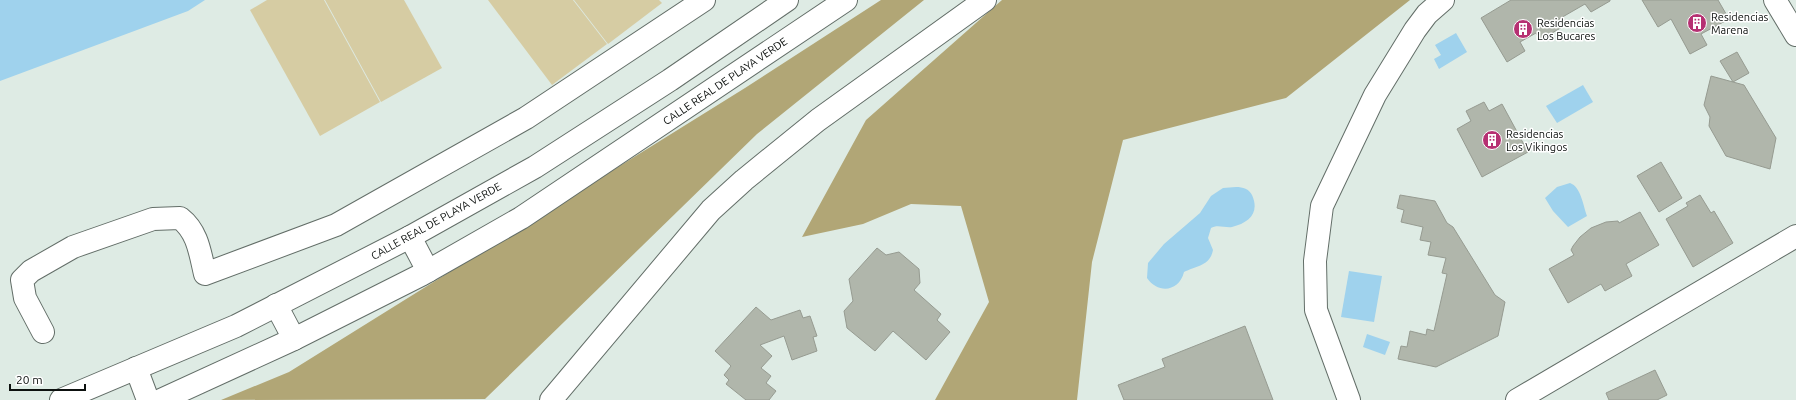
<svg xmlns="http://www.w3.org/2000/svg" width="1796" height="400" viewBox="0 0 1796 400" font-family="Ubuntu,sans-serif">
<rect width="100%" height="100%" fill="#deebe4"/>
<g fill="#d6cca3">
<polygon points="267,0 324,0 380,102 320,136 250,10"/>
<polygon points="325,0 404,0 442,68 381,102"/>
<polygon points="488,0 573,0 607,44 552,85"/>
<polygon points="574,0 659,0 662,3 608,44"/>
</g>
<g fill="#b1a676">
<polygon points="881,0 924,0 757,134 485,399 221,400 289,372 745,88"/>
<polygon points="1002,0 1410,0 1286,98 1123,140 1092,262 1077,400 935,400 989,302 961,206 911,204 863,224 802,237 866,120"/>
</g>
<g fill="#9fd2ed">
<polygon points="0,0 205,0 188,11 0,81"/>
<polygon points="1456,33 1467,52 1439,69 1434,59 1441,55 1435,45"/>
<polygon points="1583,85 1593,102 1557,123 1546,106"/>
<path d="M1570,183C1581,187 1583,205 1587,216L1568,227L1553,211L1545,198L1557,187Z"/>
<path d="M1236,187C1243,187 1249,189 1252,195C1260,213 1249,223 1232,227C1225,228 1217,224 1211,228L1208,238L1213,250C1210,266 1196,266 1184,272C1179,292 1158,294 1147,278L1148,263L1164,244L1200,213L1211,196L1223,188Z"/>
<polygon points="1349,271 1382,276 1374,322 1341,317"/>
<polygon points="1367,334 1390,342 1385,355 1363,347"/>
</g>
<g fill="#b0b6ab" stroke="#969b91">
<polygon points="1511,0 1610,0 1610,1 1591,12 1585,4 1559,19 1564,26 1540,40 1536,33 1520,42 1525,51 1507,62 1481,18"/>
<polygon points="1642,0 1718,0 1729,19 1701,34 1707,45 1690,54 1671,19 1658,27"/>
<polygon points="1737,52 1749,73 1733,82 1720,61"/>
<polygon points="1711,76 1744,85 1776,138 1770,169 1726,156 1709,126 1710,117 1704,105"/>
<polygon points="1484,102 1489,111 1502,104 1528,152 1482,177 1457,129 1471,121 1466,111"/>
<polygon points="1661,162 1682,198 1659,212 1637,176"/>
<polygon points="1400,195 1435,201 1447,223 1453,227 1495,295 1505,302 1498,336 1436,367 1398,359 1401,346 1407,347 1410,331 1426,335 1427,329 1434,331 1447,274 1442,273 1446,258 1428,255 1431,242 1420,240 1423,227 1401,222 1404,210 1397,208"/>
<polygon points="1700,195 1711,213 1714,211 1733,243 1693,267 1666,219 1688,206 1686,203"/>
<polygon points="1640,212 1659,245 1626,264 1632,276 1605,291 1601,284 1568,303 1549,269 1574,255 1571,250 1573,246 1580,237 1591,228 1606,222 1618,221 1619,223"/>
<polygon points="877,248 886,255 899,252 919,269 920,283 914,290 941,314 937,320 950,332 926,360 893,331 875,351 847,328 844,311 853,301 849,279"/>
<polygon points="756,307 771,320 800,310 803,318 810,316 817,336 813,337 817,351 792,360 784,336 760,345 772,356 761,368 771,376 766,383 776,391 769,400 746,400 726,384 729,380 724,375 731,366 715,351"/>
<polygon points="1245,326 1273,400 1124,400 1118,385 1165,367 1162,359"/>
<polygon points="1655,370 1667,395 1657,400 1609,400 1606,393"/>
</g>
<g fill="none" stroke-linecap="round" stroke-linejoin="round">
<defs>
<g id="minor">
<polyline points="1775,0 1796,35"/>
<polyline points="410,237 428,271"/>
<polyline points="276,305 294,339"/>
<path d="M43,332L25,298L22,280L31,271L73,247L153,219L180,218C198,232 200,253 205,274L336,225L526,118L704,0"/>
<polyline points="136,368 148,400"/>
<polyline points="61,400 236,326 410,237 535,167 670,80 787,0"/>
<polyline points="161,400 294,339 421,275 521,218 846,0"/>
<polyline points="551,400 711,210 744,180 818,120 985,0"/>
<polyline points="1349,400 1316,310 1315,261 1322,206 1375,95 1415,30 1427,14 1443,0"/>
<polyline points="1517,400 1796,236"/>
</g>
</defs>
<use href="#minor" stroke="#636e68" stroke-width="24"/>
<use href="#minor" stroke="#fff" stroke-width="22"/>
</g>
<defs>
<symbol id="building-disc" viewBox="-11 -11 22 22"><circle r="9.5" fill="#b63072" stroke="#fff"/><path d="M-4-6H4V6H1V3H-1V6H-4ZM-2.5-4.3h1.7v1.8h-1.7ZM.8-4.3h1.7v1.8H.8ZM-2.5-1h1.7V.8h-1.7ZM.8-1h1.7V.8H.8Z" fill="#fff"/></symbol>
</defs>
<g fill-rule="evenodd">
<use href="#building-disc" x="1686" y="12" width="22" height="22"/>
<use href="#building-disc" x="1512" y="18" width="22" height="22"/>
<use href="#building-disc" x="1481" y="129" width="22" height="22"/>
</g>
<g text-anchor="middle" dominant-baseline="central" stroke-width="3" stroke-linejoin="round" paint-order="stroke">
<g font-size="11" fill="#0d110f" stroke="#fff" text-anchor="start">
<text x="1711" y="17">Residencias<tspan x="1711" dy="13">Marena</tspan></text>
<text x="1537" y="23">Residencias<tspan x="1537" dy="13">Los Bucares</tspan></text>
<text x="1506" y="134">Residencias<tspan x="1506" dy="13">Los Vikingos</tspan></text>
</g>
<g font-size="11" fill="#0d110f" stroke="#fff">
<text transform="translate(725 81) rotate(-34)">CALLE REAL DE PLAYA VERDE</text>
<text transform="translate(436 221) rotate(-29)">CALLE REAL DE PLAYA VERDE</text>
</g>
</g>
<path d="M10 384v6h75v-6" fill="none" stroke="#0d110f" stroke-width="2"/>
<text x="16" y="384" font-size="12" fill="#0d110f" stroke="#ffffff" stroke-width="3" paint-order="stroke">20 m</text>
</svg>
